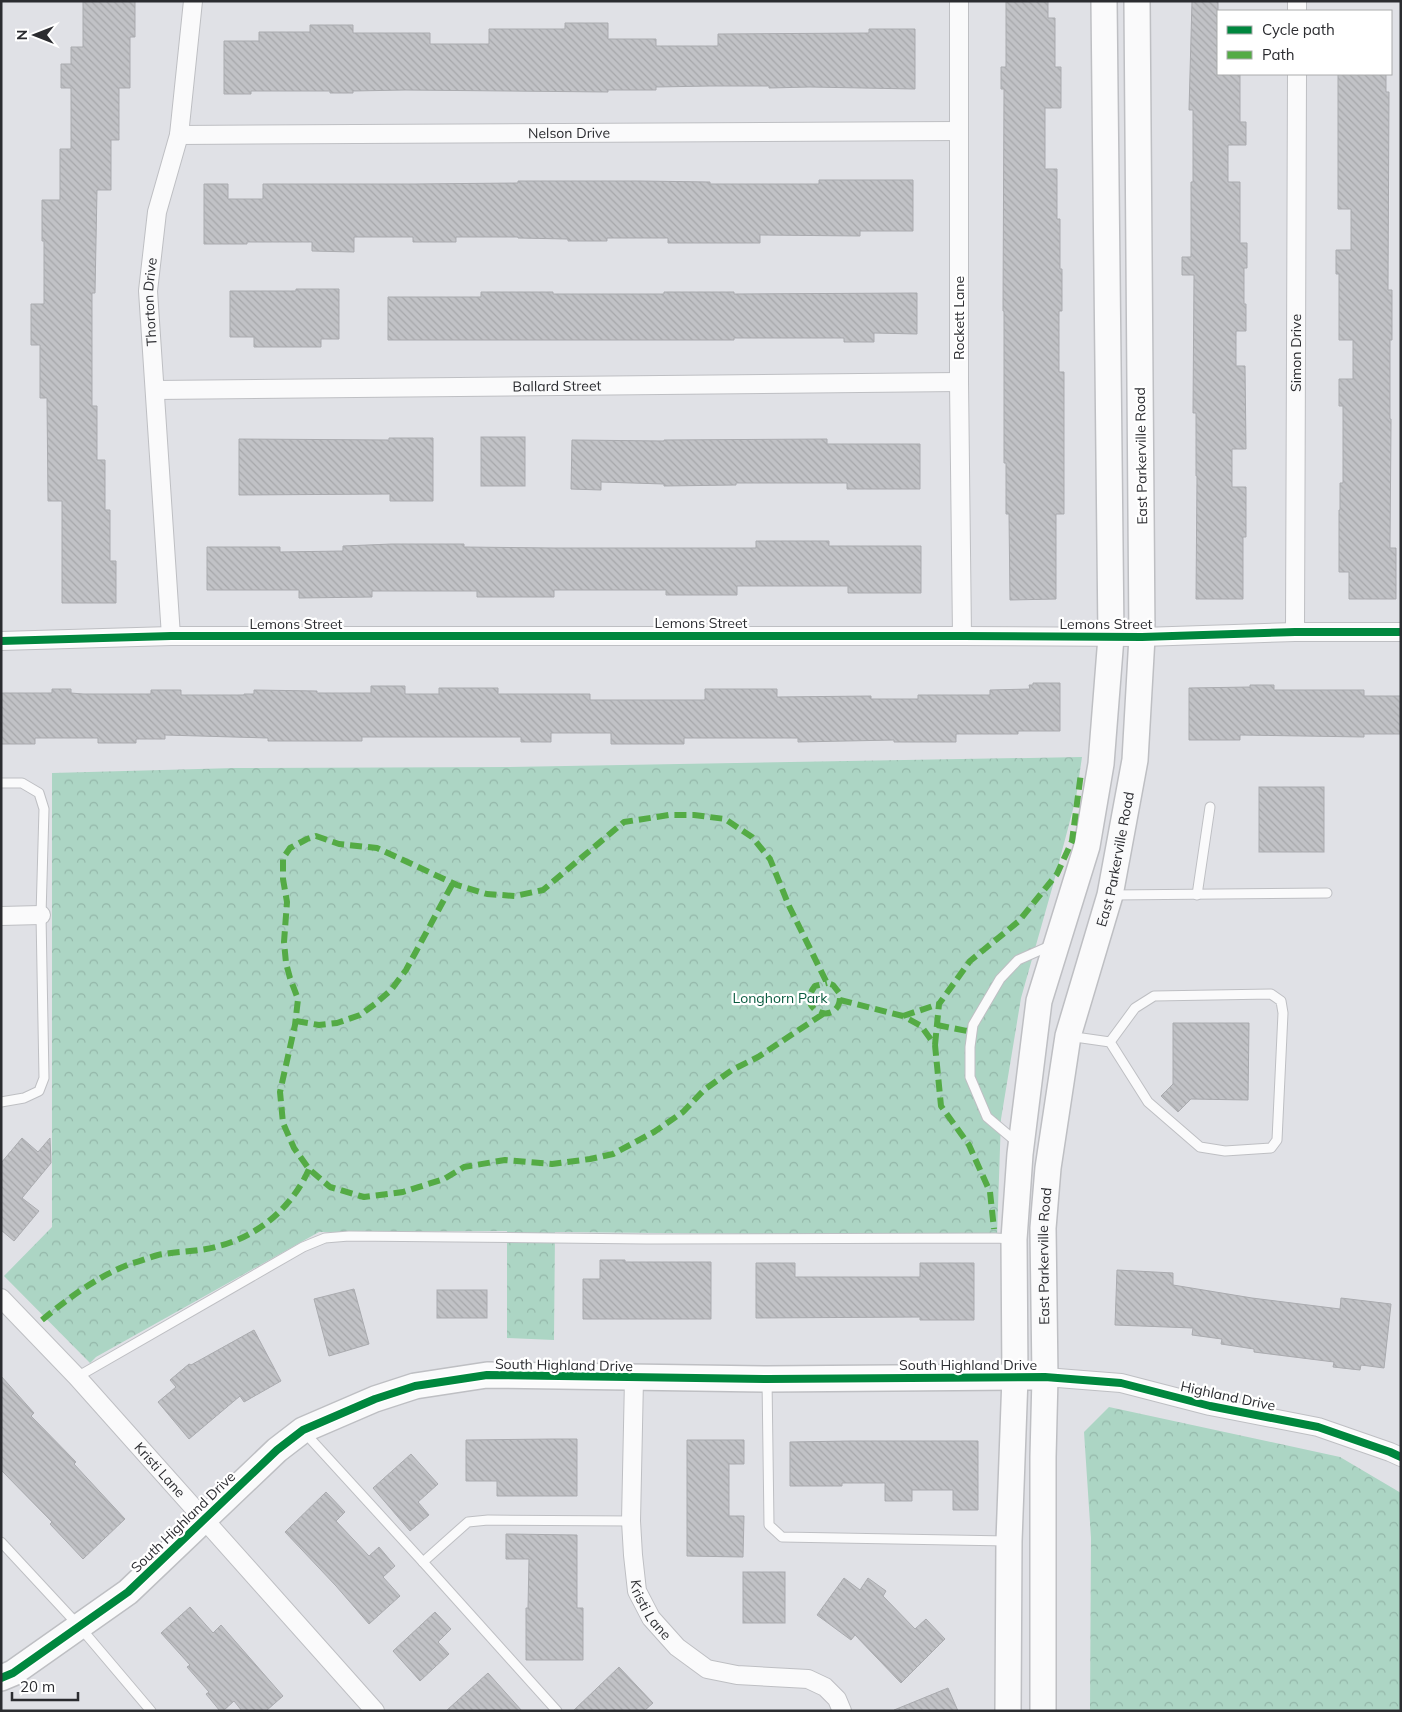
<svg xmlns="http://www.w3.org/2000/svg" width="1402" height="1712" viewBox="0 0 1402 1712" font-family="Mulish,sans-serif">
<defs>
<pattern id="park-crowns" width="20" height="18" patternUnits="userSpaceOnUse" patternTransform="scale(1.25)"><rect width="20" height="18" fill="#acd5c4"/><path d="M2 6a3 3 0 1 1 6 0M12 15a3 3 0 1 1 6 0" fill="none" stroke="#94b7a9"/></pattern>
<pattern id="building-back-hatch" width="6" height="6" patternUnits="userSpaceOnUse" patternTransform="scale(1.25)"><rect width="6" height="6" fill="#c1c2c6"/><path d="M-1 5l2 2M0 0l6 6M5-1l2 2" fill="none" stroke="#a6a7aa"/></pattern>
</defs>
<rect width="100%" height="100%" fill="#e0e1e6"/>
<g fill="url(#park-crowns)">
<polygon points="1082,757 1076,798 1053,885 1021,998 1001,1119 997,1236 555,1232 554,1340 507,1338 507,1231 319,1232 96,1357 90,1363 4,1276 52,1227 52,773 235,768 509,767"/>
<polygon points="1109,1407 1340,1457 1401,1493 1401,1711 1090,1711 1091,1538 1084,1432"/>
</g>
<g fill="url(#building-back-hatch)" stroke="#aaabaf">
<polygon points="83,1 135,1 135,37 130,37 130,88 119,88 119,140 111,140 111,190 97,190 95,293 92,293 92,406 97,406 97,460 105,460 105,510 110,510 110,561 116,561 116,603 62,603 62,501 48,501 47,398 40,398 40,345 31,345 31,304 44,304 44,241 42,241 42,200 60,200 60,149 71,149 71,88 61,88 61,64 71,64 71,47 83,47"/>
<polygon points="1006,1 1048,1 1048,18 1055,18 1055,67 1061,67 1061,108 1045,108 1045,169 1057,169 1057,219 1060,219 1060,269 1062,269 1062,311 1059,311 1059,372 1064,372 1064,514 1056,514 1056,599 1010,600 1009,514 1006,514 1006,463 1004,463 1004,311 1003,311 1004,89 1001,89 1001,67 1006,67"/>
<polygon points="1192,1 1218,1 1218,74 1240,74 1240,122 1246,122 1246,145 1228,145 1228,182 1240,182 1240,243 1247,243 1247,268 1244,268 1244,304 1246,304 1246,331 1236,331 1236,366 1245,366 1246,449 1232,449 1232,487 1246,487 1246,537 1243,537 1243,599 1196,599 1197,476 1196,476 1196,413 1193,413 1194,275 1182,275 1182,257 1191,257 1191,182 1193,182 1193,110 1189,110"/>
<polygon points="565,23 608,23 608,39 656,39 656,46 718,46 718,34 869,33 869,29 915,29 915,89 810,87 769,88 769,86 710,86 656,87 656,90 608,90 608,92 405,90 353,91 353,93 330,93 330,91 251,91 251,94 224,94 224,41 259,41 259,32 310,32 310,25 353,25 353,33 430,33 430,44 489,44 489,29 565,29"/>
<polygon points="1338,74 1386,74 1386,92 1389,92 1388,290 1392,290 1392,340 1390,340 1390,419 1391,419 1390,548 1396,548 1396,599 1349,599 1349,572 1339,572 1339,510 1340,510 1340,483 1343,483 1343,406 1339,406 1339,379 1353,379 1353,340 1339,340 1339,274 1336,274 1336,250 1351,250 1351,209 1338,209"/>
<polygon points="819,180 913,180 913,231 860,231 860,236 760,235 760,243 668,243 668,238 607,238 607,241 568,241 568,239 518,238 518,237 456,237 456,242 413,242 413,237 354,237 354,252 312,251 312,242 247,242 247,244 204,244 204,184 228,184 228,199 263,199 263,184 414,184 518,183 518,181 640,181 710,182 710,184 819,184"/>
<polygon points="296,289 339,289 339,339 321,339 321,347 254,347 254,337 230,337 230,291 296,291"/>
<polygon points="481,292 553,292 553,294 664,294 664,292 734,292 734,294 917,293 917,334 874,333 874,342 844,342 844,338 734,338 734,340 388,340 388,297 481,297"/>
<rect x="481" y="437" width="44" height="49"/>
<polygon points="389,438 433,438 433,501 390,501 390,494 239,495 239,439 389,440"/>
<polygon points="827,439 827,444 920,444 920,489 847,489 847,483 736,483 736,485 664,486 664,484 601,482 601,490 571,489 572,440 664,441 664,440"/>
<polygon points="756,541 829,541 829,546 921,546 921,593 848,593 848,586 737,586 737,595 666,595 666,590 554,590 554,597 477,597 477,591 372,591 372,597 299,598 299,590 207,590 207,547 280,547 280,552 343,551 343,546 392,544 464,544 464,547 554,548 756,548"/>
<polygon points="1033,683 1060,683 1060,731 1018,731 1018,734 956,734 956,742 894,742 894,740 798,742 798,738 684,738 684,744 611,744 611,733 551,733 551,742 521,742 521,737 362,737 362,741 268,741 268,738 165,735 165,739 136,739 136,743 98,743 98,738 35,738 35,744 1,744 1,693 52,693 52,689 71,689 71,693 83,694 151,694 151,690 181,690 181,695 244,695 244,694 254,694 254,690 317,691 317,693 371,693 371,686 405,686 405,694 439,694 439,688 498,688 498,694 590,694 590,700 705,700 705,689 777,689 777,697 871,696 871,699 918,699 918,695 990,695 990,690 1030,689 1029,685 1033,685"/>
<polygon points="1250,685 1274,685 1274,690 1364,690 1364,696 1401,696 1401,734 1364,734 1364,737 1240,735 1240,740 1189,740 1189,688 1250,687"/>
<rect x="1259" y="787" width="65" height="65"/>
<polygon points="1173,1023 1249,1023 1248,1100 1191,1099 1178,1112 1161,1096 1173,1084"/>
<polygon points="22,1138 38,1152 50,1138 51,1163 22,1198 39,1211 14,1241 1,1230 1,1163"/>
<polygon points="600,1260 625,1260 625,1262 711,1262 711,1319 583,1319 583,1279 600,1279"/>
<polygon points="756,1263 795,1263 795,1277 920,1277 920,1263 974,1263 974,1320 920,1320 920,1317 756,1318"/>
<polygon points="1117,1270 1173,1273 1173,1285 1252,1298 1340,1309 1341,1298 1391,1304 1384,1368 1361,1365 1360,1370 1333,1367 1334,1362 1254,1352 1254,1349 1221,1344 1222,1339 1192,1335 1193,1328 1115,1325"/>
<polygon points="354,1289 369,1344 329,1356 314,1299"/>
<rect x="437" y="1290" width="50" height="28"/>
<polygon points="254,1330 281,1381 244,1402 240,1396 189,1439 158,1402 176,1387 170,1380 189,1364 191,1365"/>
<polygon points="1,1376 34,1413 31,1416 76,1462 74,1464 125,1519 83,1559 50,1524 52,1522 1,1470"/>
<polygon points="552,1439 577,1439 577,1496 497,1496 497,1481 466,1481 466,1440"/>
<polygon points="687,1440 744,1440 744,1464 729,1464 729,1516 744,1516 743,1557 687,1556"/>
<polygon points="851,1441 978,1441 978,1510 953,1510 953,1490 912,1490 912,1501 885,1501 885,1483 842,1483 842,1486 790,1486 790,1442"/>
<polygon points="411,1454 438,1484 418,1502 429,1515 410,1531 373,1488"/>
<polygon points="326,1492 345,1512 336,1521 369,1556 379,1547 395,1566 383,1577 400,1596 369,1624 336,1586 285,1532"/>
<polygon points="506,1534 577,1535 577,1608 583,1608 583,1660 526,1660 526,1608 528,1608 529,1559 506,1559"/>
<rect x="743" y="1572" width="42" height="51"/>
<polygon points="844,1578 860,1590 868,1578 886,1591 883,1596 915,1629 926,1619 945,1639 901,1683 855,1635 851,1640 817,1615"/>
<polygon points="190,1607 213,1633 221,1625 283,1696 266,1711 242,1711 234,1701 223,1711 220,1711 206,1694 209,1692 187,1667 190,1665 161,1633"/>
<polygon points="435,1612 451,1629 438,1642 449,1654 420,1681 393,1651"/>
<polygon points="619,1667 653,1703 644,1711 573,1711"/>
<polygon points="488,1673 522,1711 446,1711"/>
<polygon points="948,1688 958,1711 894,1711 894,1710"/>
</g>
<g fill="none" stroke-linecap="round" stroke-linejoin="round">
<defs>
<g id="lane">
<polyline points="1,783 22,783 39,793 44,809 41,915 44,1078 39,1091 24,1098 1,1102"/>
<polyline points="1112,895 1327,893"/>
<polyline points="1197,895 1210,807"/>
<polyline points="1068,1036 1110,1042 1148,1102 1200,1147 1225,1151 1271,1148 1277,1140 1283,1013 1281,1001 1271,994 1154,996 1135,1008 1110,1042"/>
<polyline points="1019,1144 987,1117 970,1077 970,1047 973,1025 1000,979 1018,960 1052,945"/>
<polyline points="77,1377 303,1247 325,1238 349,1236 647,1239 995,1238 1013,1239"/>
<polyline points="767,1379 769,1525 782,1537 1008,1541"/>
<polyline points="305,1433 423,1562 557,1711"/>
<polyline points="1,1542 79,1626 151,1711"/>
<polyline points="423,1562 468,1522 488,1520 631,1521"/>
</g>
<g id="street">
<polyline points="959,1 959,382 962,636"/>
<polyline points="1297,11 1297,1"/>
<path id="s1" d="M179,135L959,131"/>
<path id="s2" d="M155,390L959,382"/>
<path id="s3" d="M1295,632L1297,74"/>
<path id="s4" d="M171,636L148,291L157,212L179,135L193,1"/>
<polyline points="1,641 171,636 962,636 1142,637 1295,632 1401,632"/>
<polyline points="1,916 41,915"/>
<path id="s5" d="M1,1298L77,1377L375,1711"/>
<polyline points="1045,1377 1121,1383 1210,1406 1318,1427 1390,1452 1401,1457"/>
<path id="s6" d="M634,1379L631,1521L633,1555L637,1591L651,1618L677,1647L707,1669L737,1675L808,1679L825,1687L837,1699L842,1711"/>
</g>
<g id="secondary">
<polyline points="1,1678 13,1673 128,1592 277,1450 303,1430 375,1399 415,1386 487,1375 767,1379 1032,1377"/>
<polyline points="1008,1711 1009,1541 1015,1377 1014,1239 1020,1154 1039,1001 1087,846 1101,764 1111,637 1104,1"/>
<path id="s7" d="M1043,1711V1457L1045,1377L1043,1228L1048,1168L1068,1036L1110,895L1135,760L1142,637L1137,1"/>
</g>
</defs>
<use href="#lane" stroke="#bebfc3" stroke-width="11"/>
<use href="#street" stroke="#bebfc3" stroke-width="20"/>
<use href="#secondary" stroke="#bebfc3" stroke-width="28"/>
<use href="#lane" stroke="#fafafb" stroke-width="9"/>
<use href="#street" stroke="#fafafb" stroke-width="18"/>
<use href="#secondary" stroke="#fafafb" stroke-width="25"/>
<g stroke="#54ab45" stroke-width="6" stroke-dasharray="12 6" stroke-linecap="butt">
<polyline points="840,1000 903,1016 921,1026 935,1045 941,1106 969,1145 990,1192 994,1229"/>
<path d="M823,1014L758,1057L732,1070L704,1090L683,1112L654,1132L613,1154L590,1159L552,1164L505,1160L464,1167L444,1179L403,1192L364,1197L330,1187L309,1169L294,1148L283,1123L280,1092L295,1025L298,999L290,978L286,963L284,942L287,902L283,879V858L290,848L307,839L316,836L339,844L377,848L457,885L487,894L515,896L543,890L624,822L669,815H694L725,819L752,837L770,859L789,906L827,983L833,985L840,994C842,1028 794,1012 815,986L827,983"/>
<polyline points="903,1016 939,1004"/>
<polyline points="296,1021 319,1025 337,1023 360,1015 375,1004 391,990 406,970 453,883"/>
<polyline points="937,1025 972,1032"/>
<polyline points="935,1045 939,1004 970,961 1019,921 1057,874 1072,841 1081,773"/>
<path d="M42,1320C70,1297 99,1275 133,1263C141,1261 150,1257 158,1255C178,1251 199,1252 219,1246C259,1236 293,1206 309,1169"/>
</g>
<defs>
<g id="cycleway">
<polyline points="1,641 171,636 962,636 1142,637 1295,632 1401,632"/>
<polyline points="1,1678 13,1673 128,1592 277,1450 303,1430 375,1399 415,1386 487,1375 767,1379 1045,1377 1121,1383 1210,1406 1318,1427 1390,1452 1401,1457"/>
</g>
</defs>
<use href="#cycleway" stroke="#fff" stroke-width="11"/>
<use href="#cycleway" stroke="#00873e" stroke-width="8"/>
</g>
<g text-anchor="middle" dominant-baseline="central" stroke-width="4.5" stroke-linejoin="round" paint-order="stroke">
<g font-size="14" fill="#2b2c30" stroke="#fff">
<text stroke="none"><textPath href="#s1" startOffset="390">Nelson Drive</textPath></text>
<text stroke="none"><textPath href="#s4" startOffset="335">Thorton Drive</textPath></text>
<text transform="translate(959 318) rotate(-90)">Rockett Lane</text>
<text stroke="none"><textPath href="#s3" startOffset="279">Simon Drive</textPath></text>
<text stroke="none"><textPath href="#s2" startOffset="402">Ballard Street</textPath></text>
<text transform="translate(1141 456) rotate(-91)">East Parkerville Road</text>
<text x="701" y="623">Lemons Street</text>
<text x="296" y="624">Lemons Street</text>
<text x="1106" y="624">Lemons Street</text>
<text stroke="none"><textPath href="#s7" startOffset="860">East Parkerville Road</textPath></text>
<text stroke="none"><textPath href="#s7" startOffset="455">East Parkerville Road</textPath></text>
<text transform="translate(564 1365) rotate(1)">South Highland Drive</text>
<text x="968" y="1365">South Highland Drive</text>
<text transform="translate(1228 1396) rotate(12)">Highland Drive</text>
<text stroke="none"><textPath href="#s5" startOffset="234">Kristi Lane</textPath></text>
<text transform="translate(183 1522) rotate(-44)">South Highland Drive</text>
<text stroke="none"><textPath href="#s6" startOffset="235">Kristi Lane</textPath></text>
</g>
<g font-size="14" fill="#095b3f" stroke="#fff">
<text x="780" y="998">Longhorn Park</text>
</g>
</g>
<rect width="1402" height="1712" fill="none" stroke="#2b2c30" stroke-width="5"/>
<rect x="1217" y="10" width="175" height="65" fill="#ffffff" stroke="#aaabac"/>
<rect x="1227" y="26" width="25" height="8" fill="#00873e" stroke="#aaabac"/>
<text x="1262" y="35" font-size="15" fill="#2b2c30">Cycle path</text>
<rect x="1227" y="51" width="25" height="8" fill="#54ab45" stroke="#aaabac"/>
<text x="1262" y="60" font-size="15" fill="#2b2c30">Path</text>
<g transform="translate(35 35) rotate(270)" stroke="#ffffff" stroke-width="4" paint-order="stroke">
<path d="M0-4L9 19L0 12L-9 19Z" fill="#2b2c30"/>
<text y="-8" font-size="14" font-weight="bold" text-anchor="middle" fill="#2b2c30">N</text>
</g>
<path d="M12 1692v8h66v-8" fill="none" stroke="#2b2c30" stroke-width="2.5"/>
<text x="20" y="1692" font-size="15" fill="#2b2c30" stroke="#ffffff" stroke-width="4" paint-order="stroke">20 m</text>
</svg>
